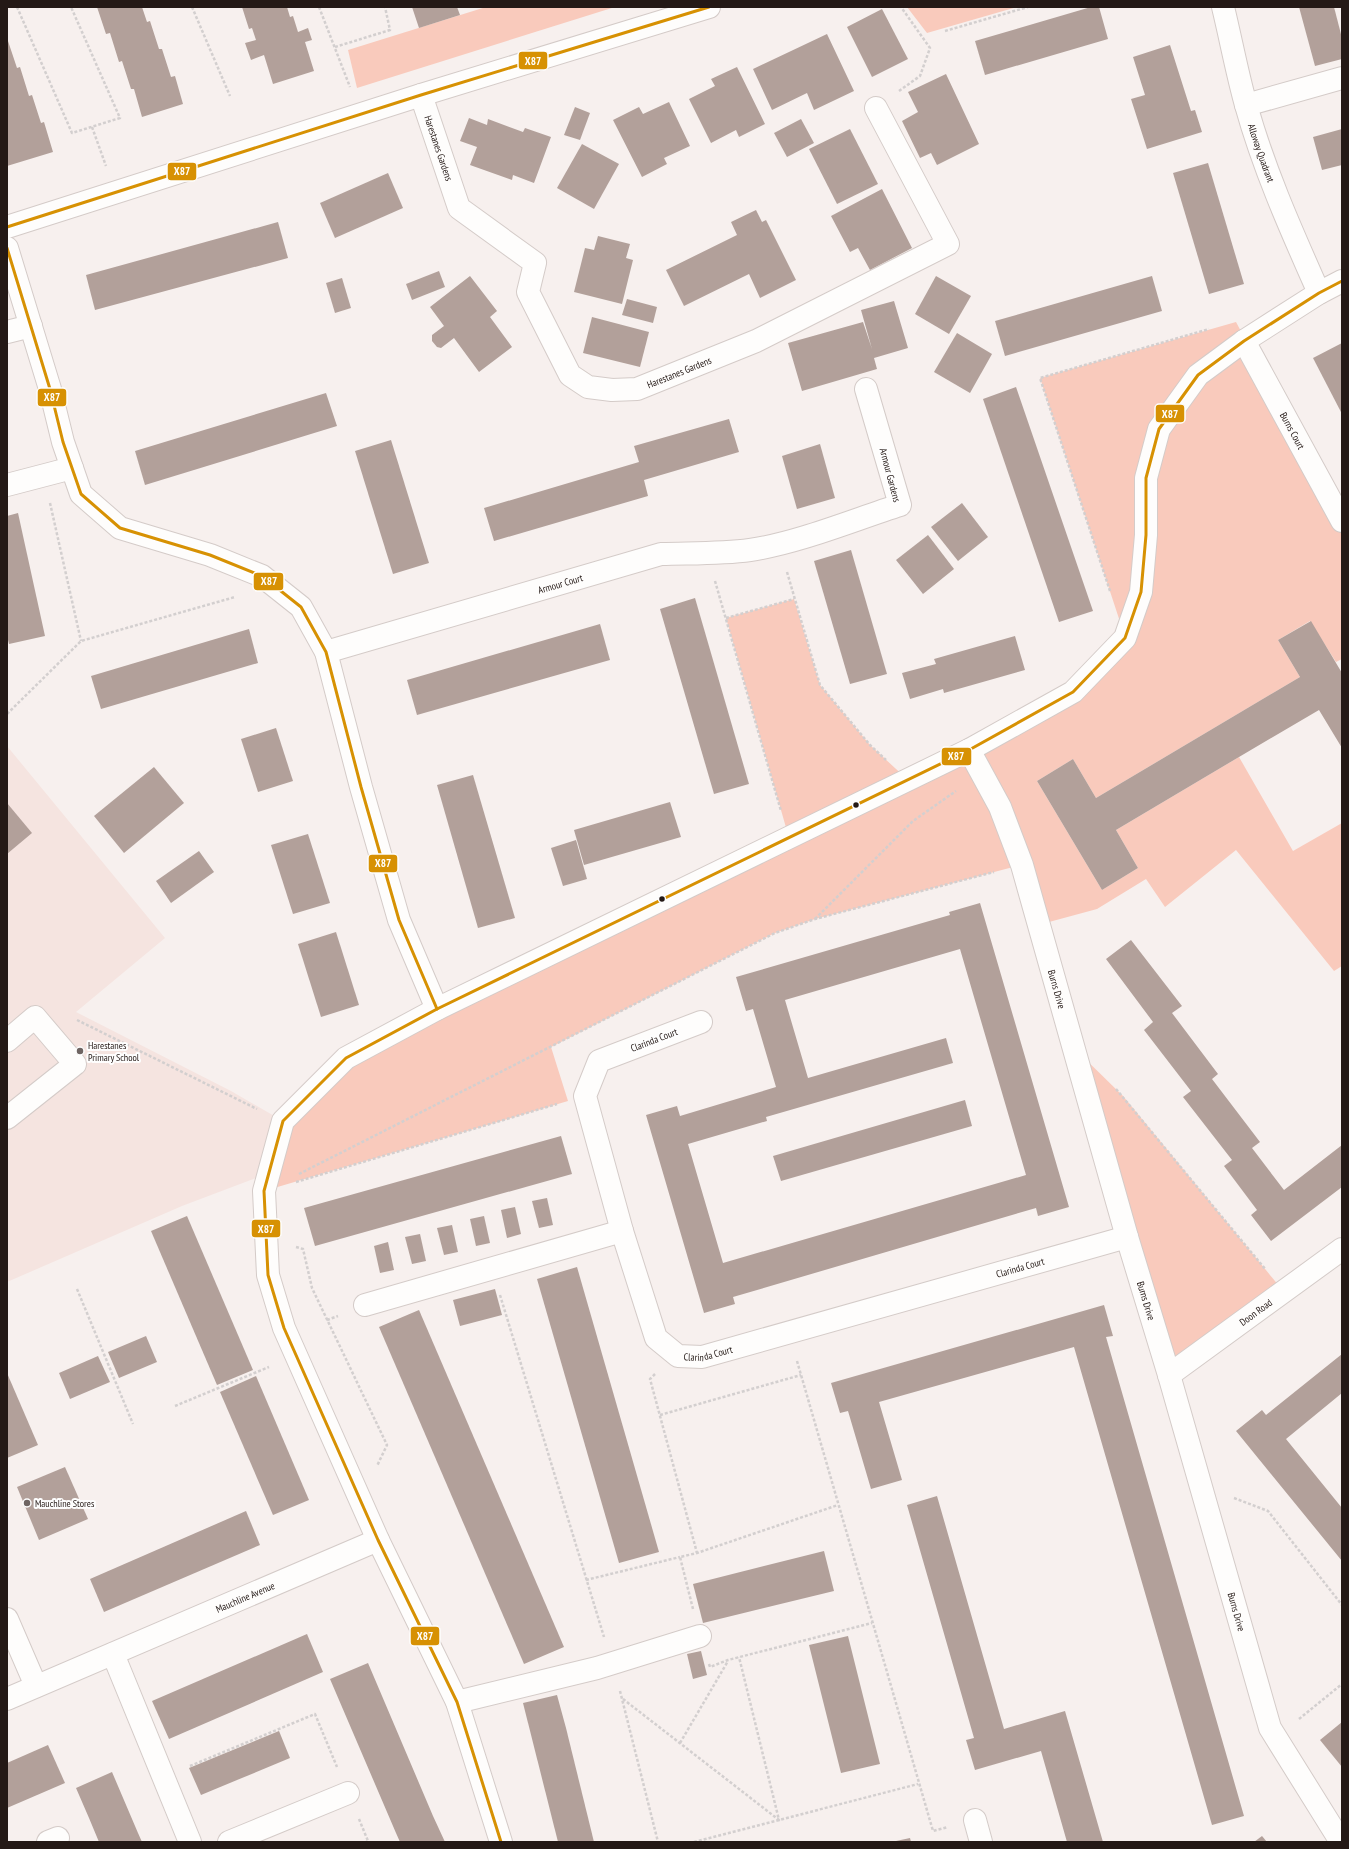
<svg xmlns="http://www.w3.org/2000/svg" width="1349" height="1849" viewBox="0 0 1349 1849" font-family="'PT Sans Narrow',sans-serif">
<rect width="100%" height="100%" fill="#f7f0ee"/>
<polygon fill="#f5e4e0" points="7,746 165,938 76,1012 231,1091 283,1121 269,1173 182,1206 7,1282"/>
<g fill="#f9cabc">
<polygon points="486,7 615,7 357,88 348,50"/>
<polygon points="907,7 1017,7 927,33"/>
<polygon points="1236,322 1342,521 1342,659 1336,662 1310,621 1278,640 1300,677 1096,798 1073,759 1037,781 1102,890 1138,868 1116,830 1239,757 1293,851 1342,823 1342,966 1334,971 1236,850 1165,907 1146,879 1097,909 1038,925 1021,865 815,919 775,933 551,1047 568,1101 264,1191 283,1121 346,1058 789,838 726,618 794,599 820,685 870,745 908,780 1073,692 1125,637 1040,378"/>
<polygon points="1072,1046 1123,1096 1284,1292 1169,1375"/>
</g>
<g fill="#b2a09a" fill-rule="evenodd">
<polygon points="97,7 142,7 147,22 150,21 159,49 162,49 171,77 175,76 183,104 142,117 134,89 131,89 122,61 119,62 110,33 106,34"/>
<polygon points="242,7 287,7 290,17 293,16 298,32 308,28 312,40 305,42 314,71 273,84 264,55 251,60 245,43 256,40 252,28 249,29"/>
<polygon points="412,7 457,7 460,15 419,28"/>
<polygon points="1091,7 1099,7 1108,39 985,75 975,41"/>
<polygon points="1299,7 1334,7 1342,38 1342,59 1315,66"/>
<polygon points="882,9 908,59 872,77 847,27"/>
<polygon points="827,34 854,91 814,110 807,93 772,110 753,69"/>
<polygon points="7,38 17,68 20,67 29,96 32,95 41,123 44,122 53,152 7,166"/>
<polygon points="1170,45 1191,111 1195,110 1202,132 1147,149 1131,99 1145,95 1133,57"/>
<polygon points="737,67 765,124 739,137 736,130 711,143 689,99 715,86 711,79"/>
<polygon points="946,74 979,144 937,165 931,153 920,158 902,121 918,112 908,92"/>
<polygon points="669,102 690,146 664,158 667,164 642,177 613,120 639,107 643,114"/>
<polygon points="575,107 590,113 580,140 564,135"/>
<polygon points="469,118 487,125 488,119 523,132 525,128 551,137 534,183 513,175 512,180 470,165 477,147 460,141"/>
<polygon points="801,119 814,143 787,157 774,133"/>
<polygon points="850,129 878,184 837,204 809,149"/>
<polygon points="1342,129 1342,165 1322,170 1313,137"/>
<polygon points="582,144 619,164 594,209 557,188"/>
<polygon points="1208,163 1244,284 1209,294 1173,173"/>
<polygon points="388,173 403,208 335,238 320,203"/>
<polygon points="882,189 912,248 870,270 858,248 850,252 831,216"/>
<polygon points="756,210 762,222 766,220 796,280 760,298 749,274 684,306 666,270 737,235 731,222"/>
<polygon points="278,222 288,258 95,310 86,275"/>
<polygon points="598,236 630,244 626,258 633,260 622,304 574,292 585,248 594,250"/>
<polygon points="439,271 445,287 412,300 406,284"/>
<polygon points="470,276 497,311 490,317 512,347 479,372 454,338 441,348 437,347 432,341 432,335 444,326 430,307"/>
<polygon points="936,276 971,296 949,334 915,314"/>
<polygon points="1152,276 1162,311 1005,356 995,321"/>
<polygon points="342,278 351,308 335,313 326,283"/>
<polygon points="627,299 657,307 653,323 622,315"/>
<polygon points="894,301 908,348 874,358 877,369 802,391 788,343 863,322 872,349 861,310"/>
<polygon points="592,317 649,332 640,367 583,353"/>
<polygon points="957,333 992,354 970,393 934,372"/>
<polygon points="1342,343 1342,414 1313,358"/>
<polygon points="1016,387 1093,611 1059,622 983,399"/>
<polygon points="326,393 337,426 145,485 135,451"/>
<polygon points="729,419 739,452 644,480 648,496 494,541 484,508 639,462 634,446"/>
<polygon points="391,440 429,563 393,574 355,451"/>
<polygon points="820,444 835,498 797,509 782,456"/>
<polygon points="962,503 988,537 958,561 931,527"/>
<polygon points="18,513 45,636 9,644 7,636 7,516"/>
<polygon points="928,535 954,569 923,594 896,560"/>
<polygon points="851,550 887,674 850,684 814,561"/>
<polygon points="695,598 749,784 714,794 660,609"/>
<polygon points="1311,621 1342,673 1342,748 1319,710 1239,757 1116,830 1138,868 1102,890 1037,781 1073,759 1096,798 1300,677 1278,640"/>
<polygon points="600,624 610,660 417,715 407,680"/>
<polygon points="249,629 258,663 101,709 91,676"/>
<polygon points="1015,636 1025,670 944,693 943,689 910,699 902,673 936,664 934,659"/>
<polygon points="276,728 293,781 258,792 241,739"/>
<polygon points="154,767 184,803 124,853 94,816"/>
<polygon points="473,775 515,918 478,928 437,785"/>
<polygon points="670,802 681,837 584,865 574,830"/>
<polygon points="7,803 32,833 7,854"/>
<polygon points="308,834 330,903 293,914 271,845"/>
<polygon points="576,840 587,879 563,886 551,848"/>
<polygon points="199,851 214,872 171,903 156,881"/>
<path d="M980,903L1069,1207L1038,1216L1036,1208L733,1297L735,1304L704,1313L646,1115L677,1106L680,1116L776,1087L753,1009L746,1011L736,977L950,915L949,912ZM960,949L1026,1175L723,1263L688,1144L767,1121L766,1117L953,1063L946,1038L808,1078L785,1000Z"/>
<polygon points="336,932 359,1005 321,1017 298,944"/>
<polygon points="1131,940 1182,1006 1172,1013 1218,1074 1212,1079 1260,1142 1252,1148 1284,1190 1342,1145 1342,1187 1271,1241 1251,1215 1257,1210 1224,1166 1232,1160 1183,1097 1191,1091 1144,1030 1153,1022 1106,959"/>
<polygon points="965,1100 972,1126 781,1181 773,1156"/>
<polygon points="561,1136 572,1174 315,1246 304,1208"/>
<polygon points="547,1198 553,1225 539,1228 532,1201"/>
<polygon points="515,1207 521,1234 507,1238 501,1210"/>
<polygon points="187,1216 253,1370 217,1385 151,1231"/>
<polygon points="484,1216 490,1243 476,1246 470,1219"/>
<polygon points="452,1225 458,1252 444,1255 437,1228"/>
<polygon points="420,1234 426,1261 412,1264 405,1237"/>
<polygon points="388,1242 394,1270 380,1273 374,1246"/>
<polygon points="577,1267 659,1552 619,1563 537,1279"/>
<polygon points="495,1289 502,1315 460,1326 453,1300"/>
<polygon points="1104,1305 1113,1336 1106,1337 1244,1816 1212,1825 1074,1347 879,1402 902,1480 871,1489 848,1411 840,1413 831,1383"/>
<polygon points="419,1310 564,1647 524,1664 379,1327"/>
<polygon points="146,1336 157,1362 119,1378 108,1352"/>
<polygon points="1342,1354 1342,1393 1286,1439 1342,1508 1342,1561 1236,1431 1262,1410 1266,1415"/>
<polygon points="98,1356 110,1382 70,1399 59,1373"/>
<polygon points="7,1373 38,1445 7,1458"/>
<polygon points="256,1376 309,1500 273,1515 220,1392"/>
<polygon points="65,1467 88,1519 39,1540 17,1487"/>
<polygon points="937,1496 1004,1729 1065,1711 1103,1842 1067,1842 1041,1751 975,1770 966,1740 974,1738 907,1505"/>
<polygon points="246,1511 260,1545 104,1612 90,1579"/>
<polygon points="824,1551 834,1591 703,1623 693,1584"/>
<polygon points="307,1634 323,1672 169,1739 152,1701"/>
<polygon points="848,1636 880,1764 841,1773 809,1645"/>
<polygon points="701,1651 707,1675 693,1679 687,1654"/>
<polygon points="368,1663 433,1816 445,1842 400,1842 396,1833 330,1679"/>
<polygon points="557,1695 566,1728 594,1842 558,1842 523,1703"/>
<polygon points="1342,1722 1342,1767 1320,1740"/>
<polygon points="279,1731 290,1758 201,1795 189,1768"/>
<polygon points="48,1745 65,1783 7,1808 7,1763"/>
<polygon points="112,1772 138,1833 142,1842 99,1842 89,1818 76,1788"/>
<polygon points="1262,1836 1267,1842 1254,1842"/>
<polygon points="910,1838 911,1842 896,1842 896,1841"/>
</g>
<g fill="none" stroke-linecap="round" stroke-linejoin="round">
<defs>
<g id="minor">
<path id="s1" d="M1223,7C1231,40 1237,73 1246,105C1264,170 1292,232 1319,293"/>
<path id="s2" d="M421,95L459,208L535,263L528,292L570,375L588,387L612,390L637,389L756,341L948,244L876,108"/>
<polyline points="1246,105 1342,78"/>
<polyline points="7,227 421,95 709,7"/>
<polyline points="7,248 50,389 63,442 81,494 120,528 210,555 262,576 301,607 326,652 361,787 399,920 437,1009"/>
<polyline points="7,332 31,326"/>
<path id="s3" d="M1244,341L1342,521"/>
<polyline points="7,485 72,468"/>
<path id="s4" d="M326,652L661,554C690,553 721,554 750,550C798,543 853,520 900,505L866,389"/>
<path id="s5" d="M969,750L1000,807L1022,865L1127,1237L1169,1375L1270,1728L1341,1842"/>
<path id="s6" d="M701,1022L599,1061L585,1096L622,1231L656,1338L678,1356L702,1357L1127,1237"/>
<polyline points="7,1041 35,1017 75,1064 7,1118"/>
<polyline points="365,1305 622,1231"/>
<path id="s7" d="M1169,1375L1342,1249"/>
<polyline points="7,1619 36,1686"/>
<polyline points="113,1654 190,1842"/>
<path id="s8" d="M7,1699L378,1540"/>
<polyline points="457,1702 597,1668 700,1636"/>
<polyline points="975,1820 981,1842"/>
<polyline points="48,1842 58,1838"/>
<polyline points="229,1842 348,1793"/>
<polyline points="501,1842 457,1702 378,1540 284,1328 268,1275 264,1191 283,1121 346,1058 437,1009 969,750 1073,692 1125,638 1141,592 1146,535 1146,478 1159,429 1198,375 1244,341 1319,293 1342,281"/>
</g>
</defs>
<use href="#minor" stroke="#d4cbc8" stroke-width="24"/>
<g stroke="#d3cfcf" stroke-width="2.5" stroke-dasharray="3 2" stroke-linecap="butt">
<polyline points="17,7 72,133 120,118 71,7"/>
<polyline points="192,7 230,96"/>
<polyline points="319,7 350,87"/>
<polyline points="945,31 1028,7"/>
<polyline points="335,47 390,30 385,7"/>
<polyline points="899,91 920,76 930,48 901,7"/>
<polyline points="92,127 106,166"/>
<polyline points="50,503 81,641"/>
<polyline points="787,572 820,685 870,745 886,760"/>
<polyline points="715,581 781,811"/>
<polyline points="1110,591 1040,378 1209,329"/>
<polyline points="726,618 794,599"/>
<polyline points="7,714 81,641 235,597"/>
<polyline points="815,919 913,821 956,791"/>
<polyline points="77,1020 257,1109"/>
<polyline points="1116,1089 1266,1270"/>
<polyline points="299,1174 775,933 815,919 994,872"/>
<polyline points="296,1182 557,1104"/>
<polyline points="296,1247 303,1249 312,1288 387,1445 377,1466"/>
<polyline points="77,1289 133,1424"/>
<polyline points="500,1295 604,1637"/>
<polyline points="327,1320 338,1316"/>
<polyline points="797,1361 933,1831 948,1827"/>
<polyline points="655,1374 650,1379 697,1553"/>
<polyline points="175,1406 269,1367"/>
<polyline points="660,1415 801,1375"/>
<polyline points="1234,1498 1268,1511 1342,1605"/>
<polyline points="586,1580 680,1557"/>
<polyline points="693,1609 680,1557 697,1553 838,1505"/>
<polyline points="709,1664 710,1667 728,1660 872,1623"/>
<polyline points="620,1691 658,1842"/>
<polyline points="623,1699 779,1820 739,1657"/>
<polyline points="1299,1719 1342,1684"/>
<polyline points="680,1743 728,1661"/>
<polyline points="190,1766 315,1714 337,1767"/>
<polyline points="359,1819 368,1841 366,1842"/>
<polyline points="694,1842 918,1784"/>
</g>
<use href="#minor" stroke="#fefdfc" stroke-width="22"/>
<defs>
<g id="bus-1">
<polyline points="7,227 421,95 709,7"/>
<polyline points="7,248 50,389 63,442 81,494 120,528 210,555 262,576 301,607 326,652 361,787 399,920 437,1009"/>
<polyline points="501,1842 457,1702 378,1540 284,1328 268,1275 264,1191 283,1121 346,1058 437,1009 969,750 1073,692 1125,638 1141,592 1146,535 1146,478 1159,429 1198,375 1244,341 1319,293 1342,281"/>
</g>
</defs>
<use href="#bus-1" stroke="#fefefe" stroke-width="6"/>
<use href="#bus-1" stroke="#d79103" stroke-width="3"/>
</g>
<g fill="#241916" stroke="#fefefe" stroke-width="1.5">
<circle cx="856" cy="805" r="3.5"/>
<circle cx="662" cy="899" r="3.5"/>
</g>
<g fill="#6e6462" stroke="#fefefe" stroke-width="1.5">
<circle cx="80" cy="1051" r="4"/>
<circle cx="27" cy="1503" r="4"/>
</g>
<g text-anchor="middle" dominant-baseline="central" stroke-width="4" stroke-linejoin="round" paint-order="stroke">
<g font-size="10" fill="#241916" stroke="#fefefe">
<text stroke="none"><textPath href="#s2" startOffset="56">Harestanes Gardens</textPath></text>
<text stroke="none"><textPath href="#s1" startOffset="151">Alloway Quadrant</textPath></text>
<text stroke="none"><textPath href="#s2" startOffset="452">Harestanes Gardens</textPath></text>
<text stroke="none"><textPath href="#s3" startOffset="102">Burns Court</textPath></text>
<text transform="translate(890 475) rotate(75)">Armour Gardens</text>
<text stroke="none"><textPath href="#s4" startOffset="244">Armour Court</textPath></text>
<text stroke="none"><textPath href="#s5" startOffset="256">Burns Drive</textPath></text>
<text transform="translate(654 1040) rotate(-21)">Clarinda Court</text>
<text stroke="none"><textPath href="#s6" startOffset="782">Clarinda Court</textPath></text>
<text stroke="none"><textPath href="#s5" startOffset="580">Burns Drive</textPath></text>
<text stroke="none"><textPath href="#s7" startOffset="107">Doon Road</textPath></text>
<text stroke="none"><textPath href="#s6" startOffset="458">Clarinda Court</textPath></text>
<text stroke="none"><textPath href="#s8" startOffset="259">Mauchline Avenue</textPath></text>
<text stroke="none"><textPath href="#s5" startOffset="904">Burns Drive</textPath></text>
</g>
<g font-size="10" fill="#241916" stroke="#fefefe" text-anchor="start">
<text x="88" y="1045">Harestanes<tspan x="88" dy="12">Primary School</tspan></text>
<text x="35" y="1503">Mauchline Stores</text>
</g>
</g>
<g stroke="#fefefe" stroke-width="1.5">
<rect x="518" y="51" width="30" height="19" rx="4" fill="#d79103"/>
<rect x="167" y="162" width="30" height="19" rx="4" fill="#d79103"/>
<rect x="37" y="388" width="30" height="19" rx="4" fill="#d79103"/>
<rect x="1155" y="404" width="30" height="19" rx="4" fill="#d79103"/>
<rect x="253" y="572" width="31" height="19" rx="4" fill="#d79103"/>
<rect x="941" y="747" width="31" height="19" rx="4" fill="#d79103"/>
<rect x="368" y="854" width="30" height="19" rx="4" fill="#d79103"/>
<rect x="251" y="1219" width="30" height="19" rx="4" fill="#d79103"/>
<rect x="410" y="1626" width="30" height="20" rx="4" fill="#d79103"/>
</g>
<g font-size="11" text-anchor="middle" font-weight="bold" fill="#fff">
<text x="533" y="65">X87</text>
<text x="182" y="175">X87</text>
<text x="52" y="401">X87</text>
<text x="1170" y="418">X87</text>
<text x="269" y="585">X87</text>
<text x="956" y="760">X87</text>
<text x="383" y="867">X87</text>
<text x="266" y="1233">X87</text>
<text x="425" y="1640">X87</text>
</g>
<rect width="1349" height="1849" fill="none" stroke="#241916" stroke-width="16"/>
</svg>
